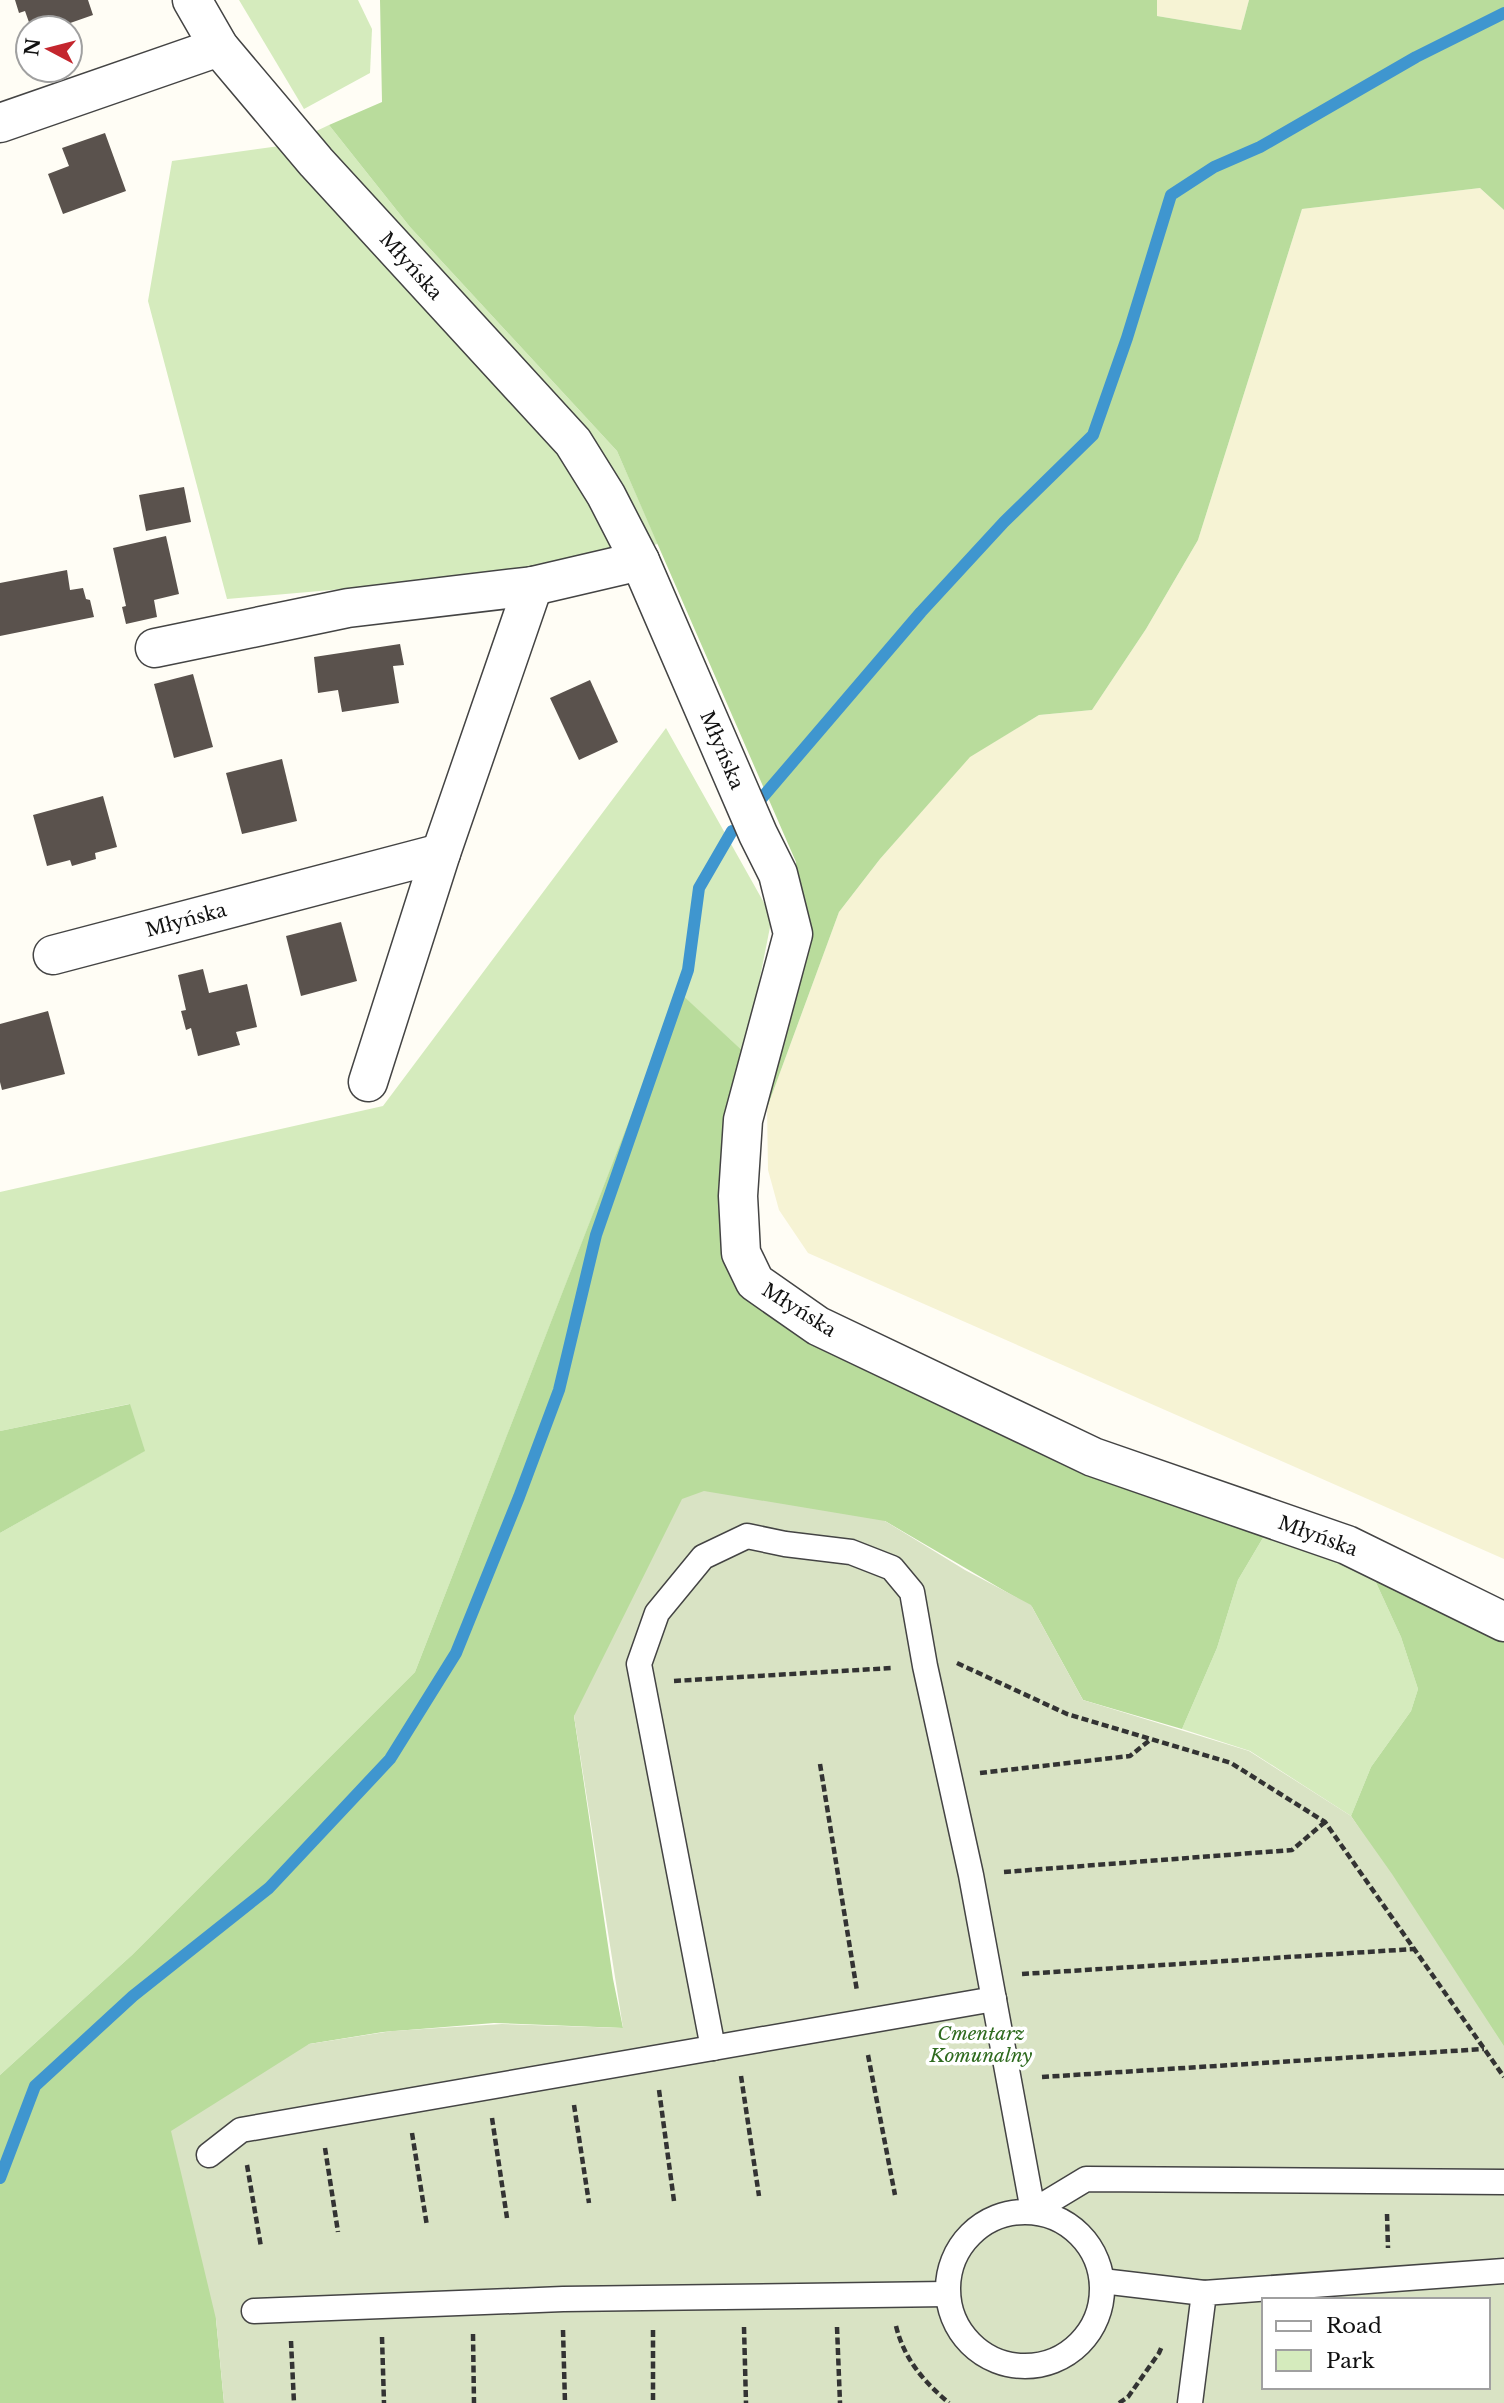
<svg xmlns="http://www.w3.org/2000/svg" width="1504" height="2403" viewBox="0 0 1504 2403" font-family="'Libre Baskerville',serif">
<rect width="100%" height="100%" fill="#fffdf5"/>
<g fill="#f6f3d4">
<polygon points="1157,0 1249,0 1241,30 1157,16"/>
<polygon points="1480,188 1504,210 1504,1559 808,1253 779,1210 768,1170 767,1108 839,912 880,859 969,757 1039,715 1092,710 1146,629 1198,540 1302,209"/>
</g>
<g fill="#d5ebbd">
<polygon points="239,0 358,0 372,29 370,73 304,109"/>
<polygon points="329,125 410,227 617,451 658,544 503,575 227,599 148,301 172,161 287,145"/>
<polygon points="666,728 772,917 745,1053 679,993 415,1672 132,1955 0,2075 0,1533 144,1451 129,1404 0,1431 0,1192 383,1106"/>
<polygon points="1267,1531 1373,1576 1401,1637 1418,1689 1411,1711 1371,1767 1351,1816 1250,1751 1182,1729 1217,1648 1238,1580"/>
</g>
<g fill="#b9dc9c">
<polygon points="380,0 1157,0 1157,16 1241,30 1249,0 1504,0 1504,210 1480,188 1302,209 1198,540 1146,629 1092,710 1039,715 970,757 880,859 839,912 767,1108 798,914 796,862 617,451 410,227 329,125 382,102"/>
<polygon points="679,992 745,1053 752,1240 776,1278 821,1310 1267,1531 1238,1580 1217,1648 1182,1729 1083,1700 1032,1607 885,1521 574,1716 613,1979 623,2028 494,2023 383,2032 309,2044 216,2319 224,2403 0,2403 0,2075 132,1955 415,1672"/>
<polygon points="130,1404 145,1451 0,1533 0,1431"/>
<polygon points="1373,1576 1411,1583 1504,1641 1504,2047 1351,1816 1371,1767 1411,1711 1418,1689 1401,1637"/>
</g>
<path fill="#d9e3c4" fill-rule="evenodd" d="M704,1491L885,1521L965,1570L1031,1605L1083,1700L1249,1751L1351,1816L1392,1874L1504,2046V2403H224L216,2319L171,2131L309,2044L392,2031L502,2024L623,2028L574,1716L682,1499ZM1264,2300H1488V2387H1264Z"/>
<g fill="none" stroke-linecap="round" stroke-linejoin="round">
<g stroke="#3f96cf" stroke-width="12">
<polyline points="761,799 921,612 1004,522 1093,435 1127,338 1171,195 1214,167 1260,147 1416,57 1504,13"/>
<polyline points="0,2178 35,2086 133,1996 269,1888 390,1759 456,1653 519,1497 559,1390 596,1235 688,970 699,888 732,831"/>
</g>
</g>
<g fill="#5a524d">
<polygon points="15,0 88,0 93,15 56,28 31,28 25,11 19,13"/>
<polygon points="105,133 126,191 63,214 48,174 69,166 62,148"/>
<polygon points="184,487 191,522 146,531 139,495"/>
<polygon points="166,536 179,594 154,600 157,617 126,624 122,607 126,606 113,548"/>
<polygon points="67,570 70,590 83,588 86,599 90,600 94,617 0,636 0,583"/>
<polygon points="400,644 404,665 393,666 399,703 342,712 338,690 318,693 314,657"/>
<polygon points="193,674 213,747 174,758 154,684"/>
<polygon points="590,680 618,742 579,760 550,698"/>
<polygon points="282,759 297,821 242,834 226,773"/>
<polygon points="103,796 117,847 95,853 96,859 72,866 70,860 47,866 33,815"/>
<polygon points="341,922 357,981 301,996 286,936"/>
<polygon points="203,969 209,993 247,984 257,1027 236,1032 240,1045 198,1056 191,1028 186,1030 181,1011 186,1010 178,975"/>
<polygon points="48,1011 65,1074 2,1090 0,1082 0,1024"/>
</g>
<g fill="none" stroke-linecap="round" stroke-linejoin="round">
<defs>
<g id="lane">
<polyline points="713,2048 639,1664 657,1613 703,1557 747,1536 785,1544 851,1552 892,1568 912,1592 925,1666 971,1875 1033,2211 1086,2179 1504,2182"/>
<polyline points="209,2155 241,2130 994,1999"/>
<circle cx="1025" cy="2289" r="77"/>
<polyline points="1102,2281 1204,2293"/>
<polyline points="254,2311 563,2299 947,2294"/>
<polyline points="1190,2403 1204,2293 1504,2271"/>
</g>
<g id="street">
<polyline points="192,0 219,47 316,162 573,442 606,495 640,561 758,834 778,874 793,934 743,1120 738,1196 741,1253 755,1282 818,1326 1093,1457 1347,1545 1504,1622"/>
<polyline points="0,123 219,47"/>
<polyline points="155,648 348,608 533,586 640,561"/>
<polyline points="53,955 441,853"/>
<polyline points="368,1082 441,853 533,586"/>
</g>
</defs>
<use href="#lane" stroke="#444" stroke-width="27"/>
<use href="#street" stroke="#444" stroke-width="41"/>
<g stroke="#333" stroke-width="4.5" stroke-dasharray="7 3.5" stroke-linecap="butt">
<polyline points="957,1663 1067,1714 1231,1763 1325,1822 1504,2077"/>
<polyline points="674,1681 892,1668"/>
<polyline points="820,1764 857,1991"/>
<polyline points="980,1773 1130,1756 1150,1740"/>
<polyline points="1004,1872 1292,1850 1325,1822"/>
<polyline points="1022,1974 1414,1949"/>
<polyline points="868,2055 895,2195"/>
<polyline points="741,2076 759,2196"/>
<polyline points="1042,2077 1484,2049"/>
<polyline points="659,2090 674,2201"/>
<polyline points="574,2105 589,2203"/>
<polyline points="492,2118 507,2218"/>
<polyline points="412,2133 427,2226"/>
<polyline points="325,2148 338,2232"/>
<polyline points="247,2165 261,2247"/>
<polyline points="1387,2214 1388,2248"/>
<path d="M896,2326C904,2359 924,2382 949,2403"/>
<polyline points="744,2327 746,2403"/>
<polyline points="837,2327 840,2403"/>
<polyline points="563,2330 565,2403"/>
<polyline points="653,2330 653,2403"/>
<polyline points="473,2334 474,2403"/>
<polyline points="382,2337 384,2403"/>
<polyline points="291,2341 294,2403"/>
<polyline points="1119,2403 1128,2397 1159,2353 1162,2346"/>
</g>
<use href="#lane" stroke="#fff" stroke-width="24"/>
<use href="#street" stroke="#fff" stroke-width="38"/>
</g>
<g text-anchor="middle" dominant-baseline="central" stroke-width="7" stroke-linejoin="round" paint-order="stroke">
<g font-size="19" fill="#111" stroke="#fff">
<text transform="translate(411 266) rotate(48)">Młyńska</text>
<text transform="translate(722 750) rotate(67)">Młyńska</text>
<text transform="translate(186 920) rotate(-15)">Młyńska</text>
<text transform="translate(799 1310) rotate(32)">Młyńska</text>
<text transform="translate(1318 1536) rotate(20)">Młyńska</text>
</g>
<g font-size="19" font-style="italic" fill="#2f6b1f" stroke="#fff">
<text x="981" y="2033">Cmentarz<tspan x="981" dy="22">Komunalny</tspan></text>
</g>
</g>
<rect x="1262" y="2298" width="228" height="91" fill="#ffffff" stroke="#a0a0a0" stroke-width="2"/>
<rect x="1276" y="2321" width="35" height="10" fill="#ffffff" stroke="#a0a0a0" stroke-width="2"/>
<text x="1326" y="2333" font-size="21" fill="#111111">Road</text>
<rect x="1276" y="2350" width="35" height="21" fill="#d5ebbd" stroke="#a0a0a0" stroke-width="2"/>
<text x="1326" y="2368" font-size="21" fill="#111111">Park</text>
<g transform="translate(49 49) rotate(277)"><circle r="33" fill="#ffffff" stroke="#a0a0a0" stroke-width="2"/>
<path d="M0-5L12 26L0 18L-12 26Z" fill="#c4262e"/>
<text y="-10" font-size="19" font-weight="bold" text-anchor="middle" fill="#111111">N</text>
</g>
</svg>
